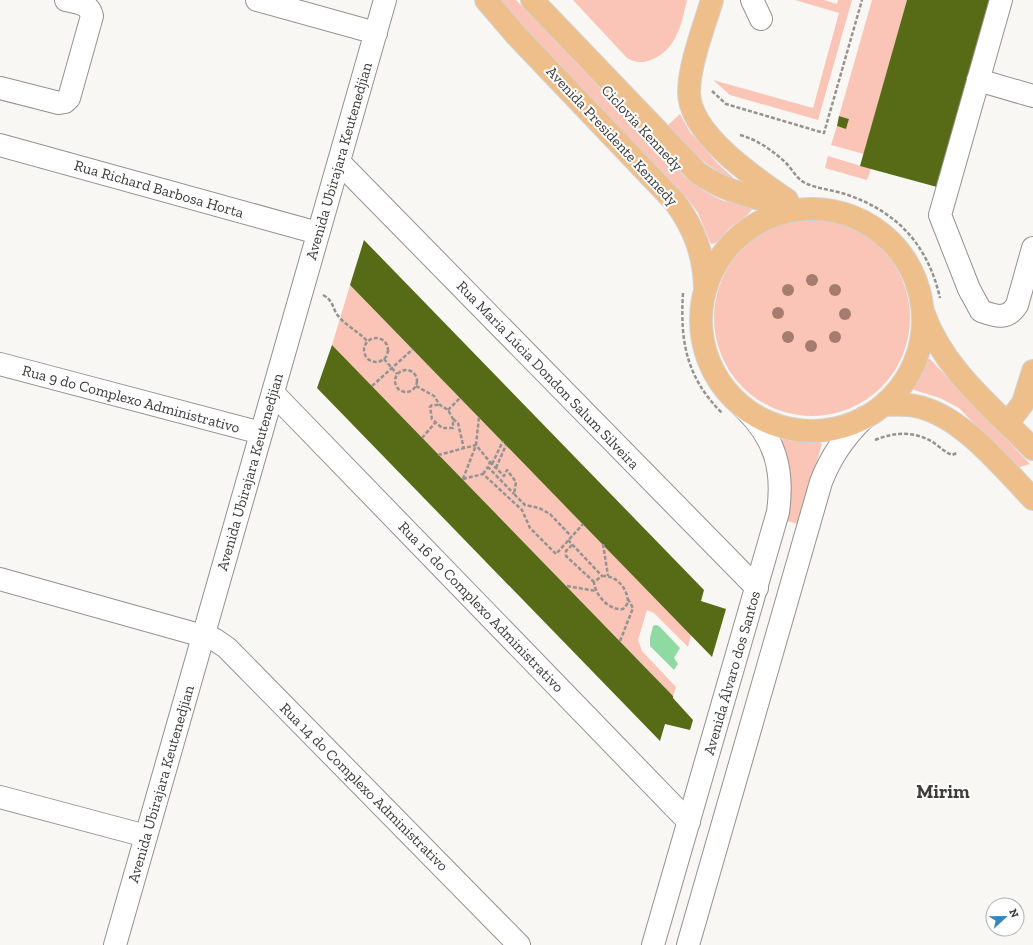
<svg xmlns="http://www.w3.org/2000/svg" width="1033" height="945" viewBox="0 0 1033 945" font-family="'Zilla Slab',serif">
<rect width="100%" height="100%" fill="#f8f7f4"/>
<g fill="#fac4b6">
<path d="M500,0H516L685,177L704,191L721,200L750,208L752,209C748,217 736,222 730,228C724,233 718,245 711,244L698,213L686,197L530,35Z"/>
<path d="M573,0H687C684,12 682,25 676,36C669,53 645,70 627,58Z"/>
<polygon points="795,0 824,0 837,4 838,0 852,0 818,120 730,95 713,80 813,108 839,13"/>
<polygon points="872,0 907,0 864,154 831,145 837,126 846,129 849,119 839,116"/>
<path d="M680,114L690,132L718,164L737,181C706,168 690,150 667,126Z"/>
<polygon points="828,156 871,169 867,180 825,168"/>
<circle cx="812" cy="318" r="98"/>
<polygon points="350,285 691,635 688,647 654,613 647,610 638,640 642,651 676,687 673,696 332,345"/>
<polygon points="926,359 930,359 1030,464 1017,468 959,408 940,398 914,390 913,387 924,367"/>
<path d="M783,439L803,442L819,441L822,444L798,524L787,521C794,491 791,472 781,443Z"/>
</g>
<polygon fill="#8fdaa2" points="656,625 659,626 680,648 674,658 678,664 674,670 650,646 650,638 653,626"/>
<g fill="#576b17">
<polygon points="907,0 989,0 937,187 860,166"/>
<polygon points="839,116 849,119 846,129 837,126"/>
<polygon points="364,240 704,590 701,601 726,609 712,657 350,285"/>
<polygon points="332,345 673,696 673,698 693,720 690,730 665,724 660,741 317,388"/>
</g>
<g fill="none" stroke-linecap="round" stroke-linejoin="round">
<defs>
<g id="minor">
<polyline points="257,0 376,33"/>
<polyline points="752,0 761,19"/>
<path d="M1001,0L940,215L969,289L981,311C995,316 1007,321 1017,305L1033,248"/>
<polyline points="978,80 1033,96"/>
<path d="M0,88L59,103L65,102L69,98L92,16C89,3 78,3 66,0"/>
<polyline points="0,145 318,233"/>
<polyline points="339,162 757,588"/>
<polyline points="0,364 261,433"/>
<polyline points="273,393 689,822"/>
<polyline points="0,579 203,636 214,639 227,648 519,945"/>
<polyline points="0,797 146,836"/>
<polyline points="115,945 385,0"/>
<path d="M653,945L778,512C784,469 775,438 744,408"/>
<path d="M688,945L821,482C831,456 844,437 864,418"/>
</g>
<g id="major">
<path d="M486,0L516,35L675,202C694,228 704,254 705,287"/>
<path d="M532,0L698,173C730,195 762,198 798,210"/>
<path d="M712,0C704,27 689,65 689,92C689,134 755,178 787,200"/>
<circle cx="812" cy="320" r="111"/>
<path d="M924,314C944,370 993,408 1033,449"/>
<path d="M884,405C894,405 905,404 915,406C960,414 1002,467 1033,499"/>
<polyline points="1008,423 1023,403 1033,371"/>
</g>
</defs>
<use href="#minor" stroke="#93928e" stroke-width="24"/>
<use href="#major" stroke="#d3d3d3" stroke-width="24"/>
<g stroke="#949391" stroke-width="2.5" stroke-dasharray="4 2" stroke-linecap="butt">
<polyline points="712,91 726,104 824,133 862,0"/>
<path d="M740,135C758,140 772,150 786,163C792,169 797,179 805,183C818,189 834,190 848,195C899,213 928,246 940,298"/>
<path d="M683,293C680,341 686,377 722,413"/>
<path d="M323,295C332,300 332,305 336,313C343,324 358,331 367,341"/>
<circle cx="376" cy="350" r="12"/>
<polyline points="384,359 397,374"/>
<circle cx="406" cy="381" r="11"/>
<polyline points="372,386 413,349"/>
<polyline points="416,386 434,396 440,405 448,410 453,419 453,428 442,428 432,419 430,407 432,405 440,405"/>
<polyline points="448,410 460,398"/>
<polyline points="453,419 458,423 464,449"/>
<polyline points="422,438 435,423"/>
<path d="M875,440C894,432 913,431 931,441C938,445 944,452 952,455L957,453"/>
<polyline points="438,455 476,445 490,462 488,467 514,494"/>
<polyline points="490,462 504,476 507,470 516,482 514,494 525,505 539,508 550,514 571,536"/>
<polyline points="492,464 503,441"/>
<polyline points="496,468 506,445"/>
<polyline points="483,474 488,467"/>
<polyline points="463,479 483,474 522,510 530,528 556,554 583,524"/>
<polyline points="463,479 476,445 479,417"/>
<polyline points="568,540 602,576"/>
<polyline points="603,544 608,576"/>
<polyline points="572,545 566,551 566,556 594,582"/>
<path d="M602,576C617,575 628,589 628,603L623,609C609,611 595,595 594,582Z"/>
<polyline points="567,586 596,591"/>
<polyline points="620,641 633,608 628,599"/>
</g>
<use href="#minor" stroke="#fff" stroke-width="22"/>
<use href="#major" stroke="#efbf8b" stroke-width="22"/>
</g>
<g fill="#a67c6f">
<circle cx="812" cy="280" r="6"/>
<circle cx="788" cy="290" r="6"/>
<circle cx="835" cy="290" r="6"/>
<circle cx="778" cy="313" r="6"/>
<circle cx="845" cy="314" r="6"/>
<circle cx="788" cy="337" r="6"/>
<circle cx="835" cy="337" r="6"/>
<circle cx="811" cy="346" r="6"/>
</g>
<g text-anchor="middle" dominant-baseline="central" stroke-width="4" stroke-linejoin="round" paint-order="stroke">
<g font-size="15" fill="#393937" stroke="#fff">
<text transform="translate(642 128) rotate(47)">Ciclovia Kennedy</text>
<text transform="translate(612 136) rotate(47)">Avenida Presidente Kennedy</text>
<text transform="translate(339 161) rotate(-74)">Avenida Ubirajara Keutenedjian</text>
<text transform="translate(159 189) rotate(16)">Rua Richard Barbosa Horta</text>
<text transform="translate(548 375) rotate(46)">Rua Maria Lúcia Dondon Salum Silveira</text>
<text transform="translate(131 399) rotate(15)">Rua 9 do Complexo Administrativo</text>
<text transform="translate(250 472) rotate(-74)">Avenida Ubirajara Keutenedjian</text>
<text transform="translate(481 607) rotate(46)">Rua 16 do Complexo Administrativo</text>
<text transform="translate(732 673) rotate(-74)">Avenida Álvaro dos Santos</text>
<text transform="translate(161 784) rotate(-74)">Avenida Ubirajara Keutenedjian</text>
<text transform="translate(364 787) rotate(45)">Rua 14 do Complexo Administrativo</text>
</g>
<g font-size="19" font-weight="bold" fill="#3f3e3c" stroke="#fff">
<text x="943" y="791">Mirim</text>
</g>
</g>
<g transform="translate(1005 917) rotate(68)"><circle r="19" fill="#ffffff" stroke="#b0b0af"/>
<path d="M0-3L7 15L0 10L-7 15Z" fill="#3487b7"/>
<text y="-6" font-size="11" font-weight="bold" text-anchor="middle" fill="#393937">N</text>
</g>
</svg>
